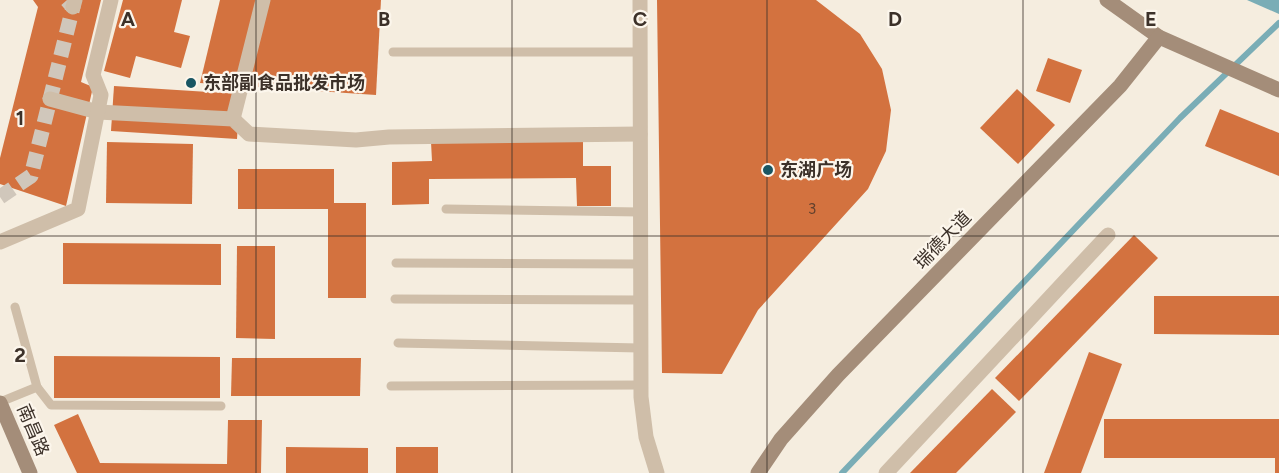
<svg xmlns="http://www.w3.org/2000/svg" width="1279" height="473" viewBox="0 0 1279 473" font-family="Figtree,'Noto Sans SC',sans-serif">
<rect width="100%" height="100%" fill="#f5eddf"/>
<polygon fill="#7aadb6" points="1247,0 1279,0 1279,14"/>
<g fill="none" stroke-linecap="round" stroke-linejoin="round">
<polyline stroke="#7aadb6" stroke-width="6" points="842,473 1180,118 1279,23"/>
</g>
<g fill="#d3723f">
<polygon points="33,0 101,0 81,82 93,87 66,206 0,184 0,158 38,7"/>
<polygon points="123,0 182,0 174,32 190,36 181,68 136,56 130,78 104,71"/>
<polygon points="220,0 381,0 376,95 200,83"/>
<polygon points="657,0 816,0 860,34 882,69 891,110 886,151 868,189 758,310 722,374 662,373"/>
<polygon points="1048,58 1082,70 1070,103 1036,91"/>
<polygon points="114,86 240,94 237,139 111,131"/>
<polygon points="1017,89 1055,125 1018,164 980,128"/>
<polygon points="1220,109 1279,133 1279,176 1205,146"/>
<polygon points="583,140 583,166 611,166 611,206 577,206 576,178 429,179 429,204 392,205 392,162 432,161 431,142"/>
<polygon points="107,142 193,144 192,204 106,203"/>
<polygon points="238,169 334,169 334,203 366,203 366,298 328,298 328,209 238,209"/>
<polygon points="1134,235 1158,258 1019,401 995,378"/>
<polygon points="63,243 221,244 221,285 63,284"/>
<polygon points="237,246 275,246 275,339 236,338"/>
<polygon points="1154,296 1279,296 1279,335 1154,334"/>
<polygon points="1089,352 1122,364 1081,473 1044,473"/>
<polygon points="54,356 220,357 220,398 54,398"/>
<polygon points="232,358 361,358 360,396 231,396"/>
<polygon points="992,389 1016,412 956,473 910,473"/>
<polygon points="78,414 100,463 227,464 228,420 262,420 261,473 77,473 54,425"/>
<polygon points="1104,419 1279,419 1279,473 1275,473 1275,458 1104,458"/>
<polygon points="286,447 368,448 368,473 286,473"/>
<rect x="396" y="447" width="42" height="26"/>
</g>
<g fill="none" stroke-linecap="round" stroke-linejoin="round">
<polyline stroke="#d0c7bb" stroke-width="15" stroke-dasharray="15 8" stroke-linecap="butt" points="0,197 31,176 73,7 67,0"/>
<g stroke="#cfbea9" stroke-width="9">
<polyline points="393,52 640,52"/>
<polyline points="446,209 640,212"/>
<polyline points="396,263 640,264"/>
<polyline points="395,299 640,300"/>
<polyline points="398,343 640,348"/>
<polyline points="391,386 641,385"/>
<polyline points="37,387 51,405 221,406"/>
<polyline points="0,402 37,387 15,307"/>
</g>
<g stroke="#cfbea9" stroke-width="15">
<polyline points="640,0 641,397 646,437 657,473"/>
<polyline points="73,7 75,0"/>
<polyline points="50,99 98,112 233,119 249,134 356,140 389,137 640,134"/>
<polyline points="233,119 263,0"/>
<polyline points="0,242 78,209 101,95 93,75 111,0"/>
<polyline points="886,473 1108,235"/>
</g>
<g stroke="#a48d79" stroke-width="15">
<polyline points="1107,0 1159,37 1279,90"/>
<polyline points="0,403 30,473"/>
<polyline points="758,473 781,439 838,375 1120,86 1159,37"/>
</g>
</g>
<path fill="none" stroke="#3c3129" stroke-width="1.5" stroke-opacity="0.55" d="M256,0V473M512,0V473M767,0V473M1023,0V473M0,236H1279"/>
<g fill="#195663" stroke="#fcf6ec" stroke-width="2">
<circle cx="191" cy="83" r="6"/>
<circle cx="768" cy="170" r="6"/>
</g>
<g text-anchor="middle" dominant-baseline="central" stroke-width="4.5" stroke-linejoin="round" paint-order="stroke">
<g font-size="15" fill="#62412e">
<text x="812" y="209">3</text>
</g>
<g font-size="18" font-weight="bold" fill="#3c3129" stroke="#fcf6ec" text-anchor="start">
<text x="203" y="83">东部副食品批发市场</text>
<text x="780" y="170">东湖广场</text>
</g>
<g font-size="18" fill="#3c3129" stroke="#fcf6ec">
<text transform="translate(943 240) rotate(-46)">瑞德大道</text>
<text transform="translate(33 430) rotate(67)">南昌路</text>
</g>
</g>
<g font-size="20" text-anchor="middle" font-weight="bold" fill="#3c3129" stroke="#fcf6ec" stroke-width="4.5" stroke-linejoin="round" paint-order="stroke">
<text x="128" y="26">A</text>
<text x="384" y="26">B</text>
<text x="640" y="26">C</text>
<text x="895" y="26">D</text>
<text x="1151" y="26">E</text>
<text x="20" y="125">1</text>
<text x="20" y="362">2</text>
</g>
</svg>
